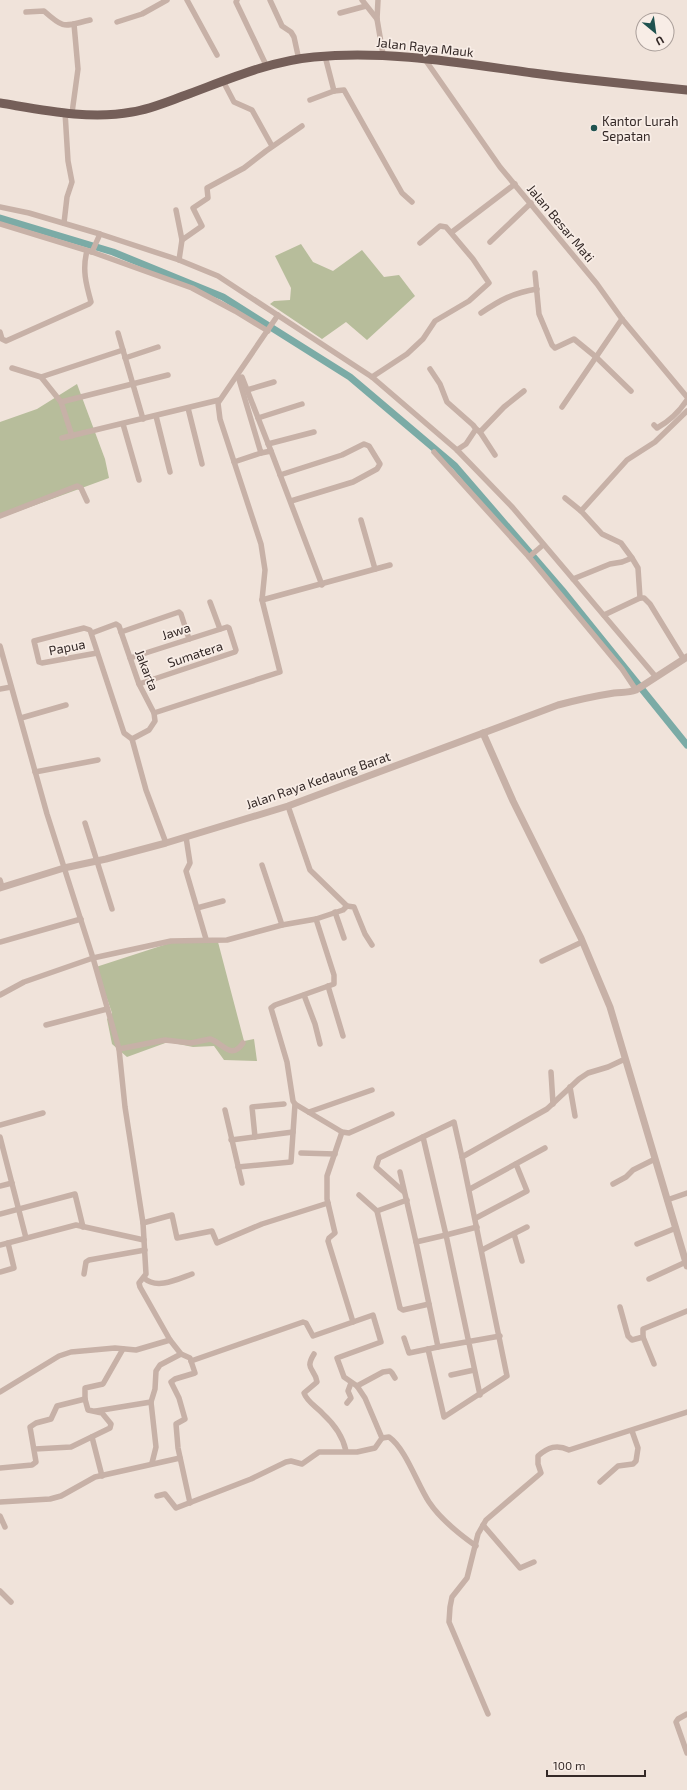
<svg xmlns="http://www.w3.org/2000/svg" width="687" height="1790" viewBox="0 0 687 1790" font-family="'Exo 2',sans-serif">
<rect width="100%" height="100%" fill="#f0e3da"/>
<g fill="#b7bd9b">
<polygon points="301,244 313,262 333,271 362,250 384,277 399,275 415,296 367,340 346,322 322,339 270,304 274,301 290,300 291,288 275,256"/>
<polygon points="77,384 105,459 109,478 0,518 0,422 37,409"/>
<polygon points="173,942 218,942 244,1041 254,1039 257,1061 224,1060 214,1046 193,1047 168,1042 127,1057 112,1044 107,1019 112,1013 96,967"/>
</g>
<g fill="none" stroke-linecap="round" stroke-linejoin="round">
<polyline stroke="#7baba6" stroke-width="7" points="0,218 113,252 223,297 350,377 455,466 562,590 687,745"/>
<g stroke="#c7b1a7" stroke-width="5.5">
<polyline points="187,0 217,55"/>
<polyline points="237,0 236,2 267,67"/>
<polyline points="270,0 282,26 291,32 294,37 299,60"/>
<polyline points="362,0 377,19"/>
<polyline points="378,0 377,19 383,54"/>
<path d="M26,12L44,11C65,30 64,26 90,20"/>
<polyline points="340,13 366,6"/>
<polyline points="117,22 142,14 167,0"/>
<polyline points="325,56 334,91"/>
<polyline points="424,58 500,167 597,284 622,319 687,397"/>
<polyline points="223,81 234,102 252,110 272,146"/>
<polyline points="310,100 334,91 344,90 402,193 412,202"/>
<polyline points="72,113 78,69 74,24"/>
<polyline points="0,207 29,213 100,234 179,260 218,276 372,377 457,450 513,508 656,677"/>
<polyline points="176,210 182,240 179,260"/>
<polyline points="64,223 67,197 72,182 68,161 65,112"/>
<polyline points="0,224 92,252 192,288 235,311 268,331"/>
<polyline points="452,232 515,184"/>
<polyline points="182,240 202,226 193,208 208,198 207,188 244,168 266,151 302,126"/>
<polyline points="490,242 531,203"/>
<polyline points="92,252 100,234"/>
<polyline points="535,273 539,314 552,345 555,348 574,339 596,357 631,391"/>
<path d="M481,313C500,300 513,293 537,289"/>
<path d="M0,332L2,339L6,341L89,304L91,302C86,284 82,269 87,251"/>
<polyline points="118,333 143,419"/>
<polyline points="125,358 158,347"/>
<polyline points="12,368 41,377 61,402 72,436"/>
<polyline points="430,369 440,384 447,402 473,425 476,429"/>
<polyline points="238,376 261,453 271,451 322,585"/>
<polyline points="41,377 123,350"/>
<polyline points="242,377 271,451"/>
<polyline points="372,377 407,354 423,339 435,321 469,301 489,283 473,259 446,227 440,226 420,243"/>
<polyline points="247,390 274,382"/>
<polyline points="61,402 168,375"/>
<polyline points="562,407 622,319"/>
<polyline points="188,408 202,464"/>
<polyline points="156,416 170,472"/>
<polyline points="258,418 302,404"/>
<polyline points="123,424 139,480"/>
<path d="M654,425L657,428C670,421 679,412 687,400"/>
<polyline points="480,432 495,455"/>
<polyline points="62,438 219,400"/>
<polyline points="268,444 314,432"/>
<polyline points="457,450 466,444 476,429 480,432 504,407 524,391"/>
<polyline points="434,452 529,557 622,669 636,690"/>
<polyline points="234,462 261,453"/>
<polyline points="280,475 342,455 364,444 369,446 380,464 377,469 353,482 291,501"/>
<polyline points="565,498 581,511"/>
<polyline points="0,516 77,486 81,488 87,501"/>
<polyline points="361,520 375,569"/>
<polyline points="529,557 543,545"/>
<polyline points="573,579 610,564 622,562 632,558"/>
<polyline points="640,598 644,598 650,604 683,658"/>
<polyline points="262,600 390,565"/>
<polyline points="210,602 220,629"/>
<polyline points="604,615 640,598 638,568 632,558 621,543 602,534 581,511 627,460 655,442 687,411"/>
<polyline points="121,632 179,612 181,614 189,639"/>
<polyline points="92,633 116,624 119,626 139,684 154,713 155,721 149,730 132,739"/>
<polyline points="0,646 47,814 93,958 119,1049 125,1107 143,1223 146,1274 139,1283 140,1287 170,1340 181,1354 190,1358 195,1373 175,1379 171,1382 179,1398 185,1419 176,1424 178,1448 190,1503"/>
<polyline points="97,653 42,663 39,662 34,641 84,628 90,630 124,733 132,739 146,790 166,843"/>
<polyline points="130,658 227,627 229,628 236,650 235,652 139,684"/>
<polyline points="0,689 11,687"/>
<polyline points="154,713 280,672 262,600 265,570 261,544 220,419 218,403 278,315"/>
<polyline points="21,718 66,705"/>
<polyline points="35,772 98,760"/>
<polyline points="288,806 310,870 347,906 354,907 365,934 372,945"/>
<polyline points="85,823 112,909"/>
<polyline points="186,837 190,863 186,871 206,939"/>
<polyline points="262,865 282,925"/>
<polyline points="0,880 2,887"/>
<polyline points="197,908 223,901"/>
<polyline points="335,912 344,938"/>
<polyline points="316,919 334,975 334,984 275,1005 271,1008 287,1062 293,1101 295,1104 342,1132 349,1133 392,1114"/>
<polyline points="0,942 81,919"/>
<polyline points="542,961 582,942"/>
<polyline points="328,986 343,1036"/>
<polyline points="0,995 24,982 93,958 171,941 227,940 282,925 316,919 343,910 347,906"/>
<polyline points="304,995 315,1024 320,1044"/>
<polyline points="46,1025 107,1009"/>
<path d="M119,1049L165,1040L191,1043L210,1039C223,1043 231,1061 243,1043"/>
<polyline points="551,1072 553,1104"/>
<polyline points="570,1087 575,1116"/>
<polyline points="225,1110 242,1183"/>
<polyline points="309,1112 372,1090"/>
<polyline points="0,1125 43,1113"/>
<polyline points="0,1137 26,1238"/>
<polyline points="255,1137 252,1107 284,1104"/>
<polyline points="423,1137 446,1235 477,1227"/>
<polyline points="231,1140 293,1132"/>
<polyline points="301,1153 335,1154"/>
<polyline points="238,1167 291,1162 295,1104"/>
<polyline points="400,1172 416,1242"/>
<polyline points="613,1184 626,1177 633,1170 655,1159"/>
<polyline points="0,1186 12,1183"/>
<polyline points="470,1189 545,1148"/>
<polyline points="404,1192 376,1167 379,1158 454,1122 462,1157"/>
<polyline points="359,1195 377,1211 400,1308 403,1310 429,1304"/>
<polyline points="667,1200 687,1193"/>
<polyline points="377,1211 407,1200"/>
<polyline points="0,1214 75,1194 83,1227"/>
<polyline points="476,1218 527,1191 516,1164"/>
<polyline points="143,1223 172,1215 177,1238 212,1231 217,1243 262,1224 328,1203"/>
<polyline points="514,1234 522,1261"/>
<polyline points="637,1244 676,1228"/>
<polyline points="0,1245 76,1225 144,1240"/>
<polyline points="482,1250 527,1227"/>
<polyline points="0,1272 14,1268 8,1243"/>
<polyline points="84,1274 86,1262 89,1260 145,1250"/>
<path d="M144,1278C157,1290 178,1279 192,1274"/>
<polyline points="649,1279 686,1262"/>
<polyline points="620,1307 628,1336 632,1340 643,1337 643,1329 687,1311"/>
<path d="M353,1322L373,1315L381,1342L337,1358L344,1377L357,1386L365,1398L382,1438L389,1437C406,1449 417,1484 429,1502C441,1520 459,1534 476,1546"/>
<polyline points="643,1337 654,1364"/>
<polyline points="404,1338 409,1353 438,1347"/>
<polyline points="428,1349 444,1417 507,1376 462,1157 547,1109 579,1079 588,1073 608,1067 625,1059"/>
<path d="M314,1354C304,1370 315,1368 317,1382L304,1393C307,1402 317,1407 323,1414C334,1424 343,1437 346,1451"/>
<polyline points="191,1361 303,1322 306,1323 313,1336 353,1322 328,1241 329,1238 335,1233 327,1199 327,1176 342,1132"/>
<polyline points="451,1375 474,1370"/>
<polyline points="357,1386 383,1372 390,1371 392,1373 395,1378"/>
<polyline points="0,1392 59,1356 71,1352 115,1348 136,1350 170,1340"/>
<polyline points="480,1395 446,1235 416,1242 438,1347 500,1336"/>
<polyline points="85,1399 85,1388 103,1384 123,1349"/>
<polyline points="347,1403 351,1398 348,1391 351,1383"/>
<polyline points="96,1411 151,1402"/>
<polyline points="92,1437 102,1476"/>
<polyline points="152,1463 156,1447 151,1402 155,1389 156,1371 160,1365 181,1354"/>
<polyline points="0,1468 32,1465 36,1462 30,1427 36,1423 51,1419 57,1406 85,1399 88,1410 102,1413 111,1424 110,1428 71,1447 35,1449"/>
<polyline points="600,1482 618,1466 633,1464 636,1461 638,1448 632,1431"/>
<polyline points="157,1496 165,1494 176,1508 251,1479 286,1462 291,1461 302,1464 319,1452 357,1452 375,1448 382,1438"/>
<polyline points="0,1502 50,1499 61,1496 95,1477 180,1458"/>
<polyline points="0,1516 5,1527"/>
<polyline points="483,1525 520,1568 534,1562"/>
<polyline points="0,1591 11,1602"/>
<path d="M488,1714L449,1622L450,1607L452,1597L467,1578L478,1534L486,1520L541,1473L538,1464V1456C548,1447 557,1444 569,1450L687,1412"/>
<polyline points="687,1714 678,1719 676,1722 687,1753"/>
</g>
<g stroke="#c7b1a7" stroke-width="7">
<polyline points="483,733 513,801 581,938 610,1007 687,1266"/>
<path d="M0,888L64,868L106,859L166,843L288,806L558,705C577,700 595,696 614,693C622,692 628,693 636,690L687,657"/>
</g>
<path stroke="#755f59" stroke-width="9" d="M0,103C43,110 89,120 132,112C151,109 169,101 186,95C227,80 270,61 314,57C388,50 460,63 533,73C585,80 636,85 687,90"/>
</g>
<circle fill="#1f524f" stroke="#f8ede6" stroke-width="1.5" cx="594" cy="128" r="4"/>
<g text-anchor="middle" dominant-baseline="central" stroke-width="3.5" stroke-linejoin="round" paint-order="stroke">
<g font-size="13" fill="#342927" stroke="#f8ede6">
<text transform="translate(425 47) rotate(6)">Jalan Raya Mauk</text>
<text transform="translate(561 223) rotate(50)">Jalan Besar Mati</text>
<text transform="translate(176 631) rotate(-18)">Jawa</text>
<text transform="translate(67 647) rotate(-11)">Papua</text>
<text transform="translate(195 654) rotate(-18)">Sumatera</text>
<text transform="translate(147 670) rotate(69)">Jakarta</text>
<text transform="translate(318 780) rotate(-19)">Jalan Raya Kedaung Barat</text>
</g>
<g font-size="13" fill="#342927" stroke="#f8ede6" text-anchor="start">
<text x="602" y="121">Kantor Lurah<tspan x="602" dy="15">Sepatan</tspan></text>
</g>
</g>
<g transform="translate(655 32) rotate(151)"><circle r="19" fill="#f8ede6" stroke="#aa9f9a"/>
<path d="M0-3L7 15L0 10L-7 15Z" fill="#1f524f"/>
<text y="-6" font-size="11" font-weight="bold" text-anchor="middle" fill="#342927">U</text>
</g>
<path d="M547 1770v6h98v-6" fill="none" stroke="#342927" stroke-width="2"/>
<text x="553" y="1770" font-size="12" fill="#342927" stroke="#f8ede6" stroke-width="3" paint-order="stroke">100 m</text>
</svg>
